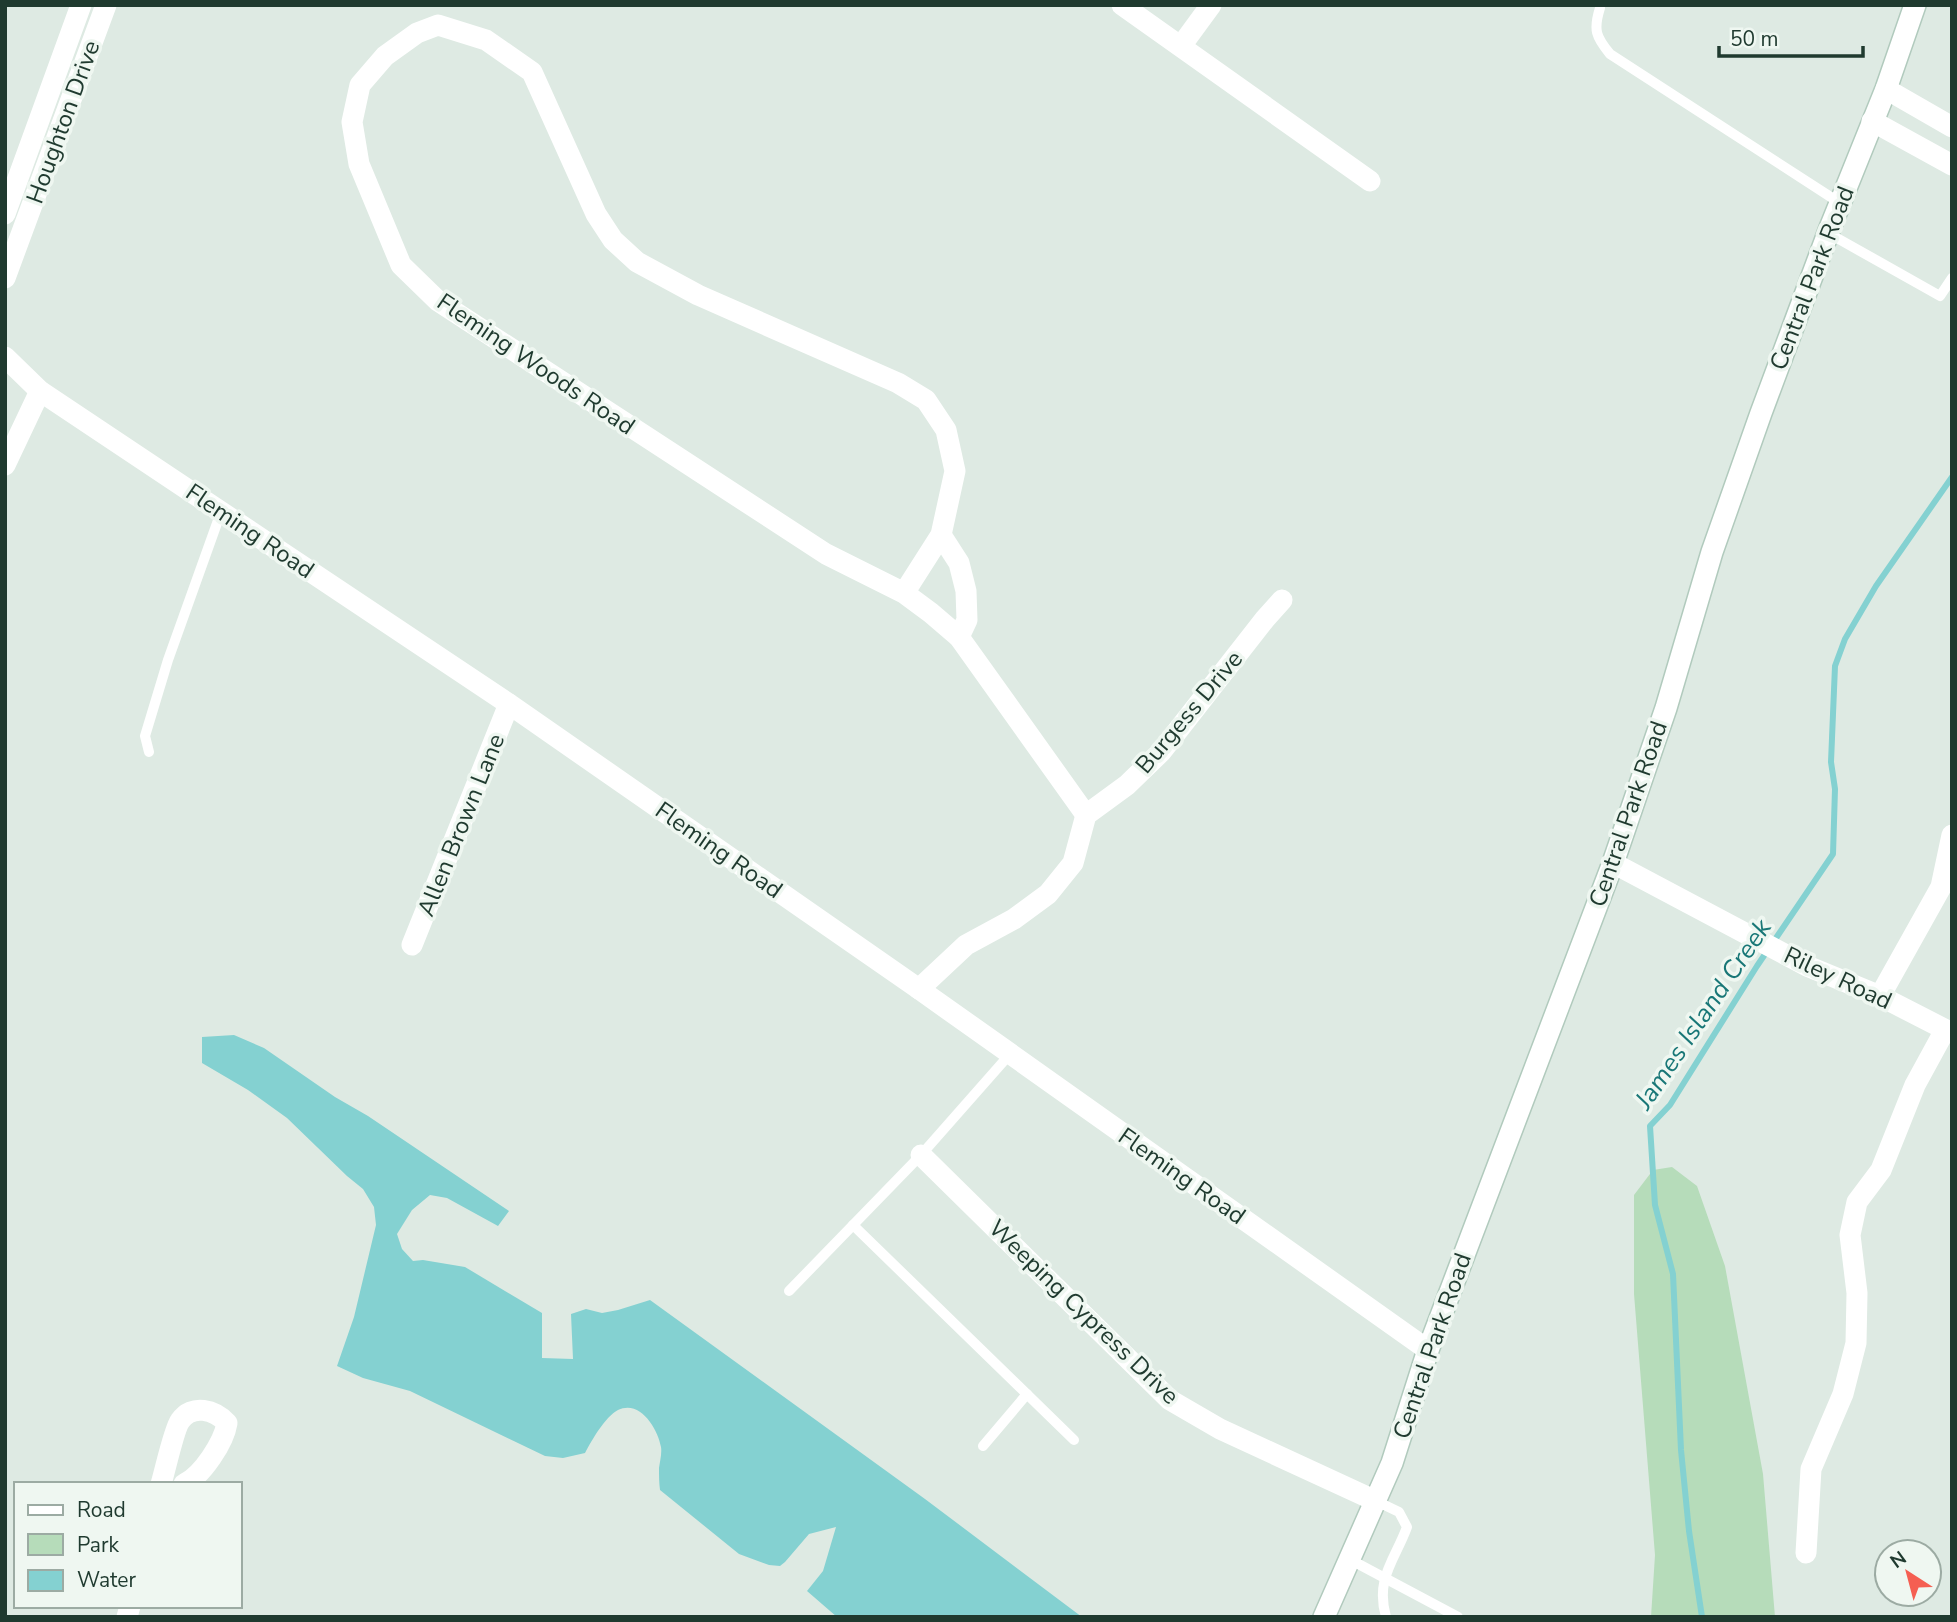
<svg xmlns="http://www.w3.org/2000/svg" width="1957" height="1622" viewBox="0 0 1957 1622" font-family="'Nunito Sans',sans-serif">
<rect width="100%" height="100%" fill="#deeae3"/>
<polygon fill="#b6dcba" points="1672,1167 1697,1186 1725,1266 1763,1474 1775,1617 1651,1617 1655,1555 1634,1294 1634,1195 1653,1170"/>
<path fill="#84d1d1" d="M234,1035L264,1048L335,1097L368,1116L509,1211L498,1226L447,1198L430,1195L412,1210L397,1234L402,1249L413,1261L423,1260L465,1267L542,1313V1358L573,1359L571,1314L586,1309L602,1313L618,1310L650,1300L925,1499L1082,1617H837L807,1591L823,1571L836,1527L809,1534L785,1562L780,1566L769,1565L739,1554L660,1490C659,1483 659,1475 659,1468C660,1461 662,1453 661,1447C658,1429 640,1399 618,1410C605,1417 592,1440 585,1453L563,1458L545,1456L410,1391L363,1378L337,1366L354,1317L376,1225L374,1207L363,1189L347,1176L287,1118L248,1090L202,1063V1037Z"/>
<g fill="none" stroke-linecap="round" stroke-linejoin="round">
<polyline stroke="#84d1d1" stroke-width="6" points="1702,1617 1689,1531 1681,1450 1673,1274 1655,1205 1650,1126 1670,1105 1757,966 1833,854 1835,789 1831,762 1835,666 1845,639 1876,586 1952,477"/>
<defs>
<polyline id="secondary" points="1324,1617 1392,1463 1428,1350 1613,863 1666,708 1712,552 1761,413 1830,228 1886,89 1915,5"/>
</defs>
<use href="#secondary" stroke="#b1cabd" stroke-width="24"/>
<g stroke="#fff" stroke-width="10">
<path d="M1600,8C1593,30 1596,37 1610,54L1840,203"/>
<polyline points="1828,233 1940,296 1952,278"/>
<polyline points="149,752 145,736 168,660 221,512"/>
<polyline points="853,1225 1074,1440"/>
<polyline points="789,1291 921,1155 1010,1054"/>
<polyline points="983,1446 1027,1394"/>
<path d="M1376,1501L1399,1512L1407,1527C1395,1560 1375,1578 1386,1617"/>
<polyline points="1349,1559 1458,1617"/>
</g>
<g stroke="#fff" stroke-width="21">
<polyline points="1122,5 1370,181"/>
<polyline points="1181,46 1211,5"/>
<polyline points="1886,89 1952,127"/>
<polyline points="1872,121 1952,165"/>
<polyline points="5,214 81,5"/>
<polyline points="5,278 106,5"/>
<polyline points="5,357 40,391 509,704 919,989 1428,1350"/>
<polyline points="5,465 40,391"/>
<polyline points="941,535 959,563 966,591 967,620 959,637"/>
<polyline points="904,593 941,535 955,471 946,430 926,400 898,383 698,295 637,262 613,240 596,214 532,72 486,40 438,25 417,33 385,56 360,85 352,122 359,164 401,265 438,301 826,554 904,593 931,613 959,637 1086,815"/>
<polyline points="1613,863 1807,966 1880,996 1952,1033"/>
<polyline points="412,945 509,704"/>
<polyline points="919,989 966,945 1014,919 1048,894 1073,863 1086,815 1127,785 1161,752 1265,619 1282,600"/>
<polyline points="1880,996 1941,887 1952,835"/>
<polyline points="921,1155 1170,1400 1220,1429 1376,1501"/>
<path d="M161,1484C165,1471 174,1429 180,1421C192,1403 215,1410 227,1423C224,1442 202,1476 184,1484"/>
<polyline points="1806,1553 1811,1469 1843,1394 1856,1343 1857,1293 1850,1235 1857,1202 1881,1170 1915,1085 1945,1030"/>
<polyline points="127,1617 130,1606"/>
</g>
<use href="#secondary" stroke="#fff" stroke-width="21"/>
</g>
<g text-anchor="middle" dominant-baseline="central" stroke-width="7" stroke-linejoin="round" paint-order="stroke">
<g font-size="24" fill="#1f3a2f" stroke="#eff7f1">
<text transform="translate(63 122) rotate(-70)">Houghton Drive</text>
<text transform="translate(1812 278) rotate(-69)">Central Park Road</text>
<text transform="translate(536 364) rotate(34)">Fleming Woods Road</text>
<text transform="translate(250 531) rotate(34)">Fleming Road</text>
<text transform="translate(1189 712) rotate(-50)">Burgess Drive</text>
<text transform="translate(1628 814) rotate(-71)">Central Park Road</text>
<text transform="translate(461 825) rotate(-68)">Allen Brown Lane</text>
<text transform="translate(719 850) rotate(35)">Fleming Road</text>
<text transform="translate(1838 978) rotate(25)">Riley Road</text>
<text transform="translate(1182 1176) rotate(35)">Fleming Road</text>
<text transform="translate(1084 1312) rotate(44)">Weeping Cypress Drive</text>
<text transform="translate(1432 1346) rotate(-71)">Central Park Road</text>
</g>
<g font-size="26" font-style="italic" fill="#197777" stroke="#eff7f1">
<text transform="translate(1703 1014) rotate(-56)">James Island Creek</text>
</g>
</g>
<rect width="1957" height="1622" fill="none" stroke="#1f3a2f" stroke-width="14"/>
<rect x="14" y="1482" width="228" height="126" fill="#eff7f1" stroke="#9caba3" stroke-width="2"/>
<rect x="28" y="1505" width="35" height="10" fill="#ffffff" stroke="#9caba3" stroke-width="2"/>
<text x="77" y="1517" font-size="21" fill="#1f3a2f">Road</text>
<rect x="28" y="1534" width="35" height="21" fill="#b6dcba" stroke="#9caba3" stroke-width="2"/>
<text x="77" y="1552" font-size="21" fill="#1f3a2f">Park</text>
<rect x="28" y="1570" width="35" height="21" fill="#84d1d1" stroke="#9caba3" stroke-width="2"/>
<text x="77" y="1587" font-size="21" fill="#1f3a2f">Water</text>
<g transform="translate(1908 1573) rotate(324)"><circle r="33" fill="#eff7f1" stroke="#9caba3" stroke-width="2"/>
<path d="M0-5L12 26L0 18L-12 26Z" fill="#f55f52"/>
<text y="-10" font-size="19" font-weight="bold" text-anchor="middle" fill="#1f3a2f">N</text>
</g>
<path d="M1719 46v10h144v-10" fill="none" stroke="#1f3a2f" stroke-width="3.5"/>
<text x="1730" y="46" font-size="21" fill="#1f3a2f" stroke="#eff7f1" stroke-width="5" paint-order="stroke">50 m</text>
</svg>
